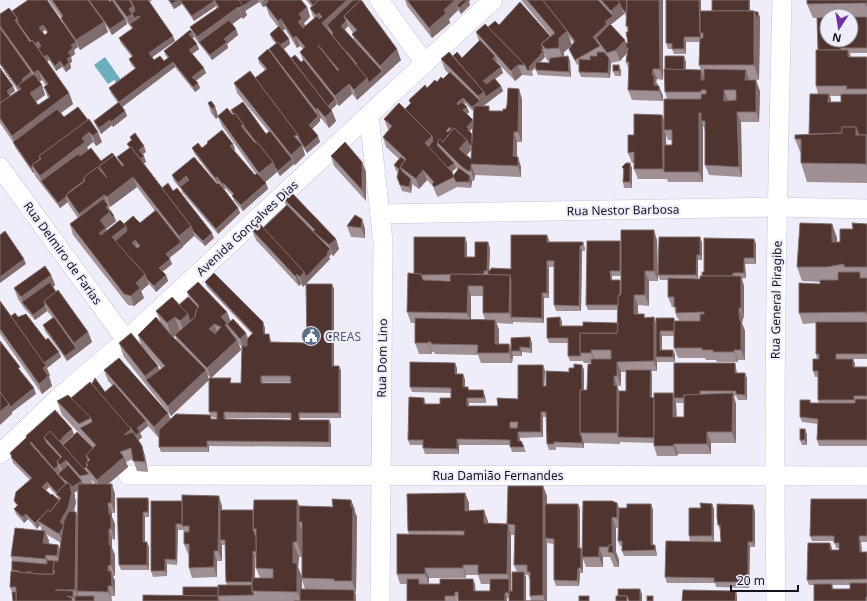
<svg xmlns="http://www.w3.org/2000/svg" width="867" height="601" viewBox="0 0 867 601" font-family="'Noto Sans',sans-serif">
<rect width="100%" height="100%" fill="#efedfa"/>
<polygon fill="#6aafbb" points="105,57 121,80 117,83 114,80 108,84 94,65"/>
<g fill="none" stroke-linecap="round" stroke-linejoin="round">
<defs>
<g id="street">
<polyline points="379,0 424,62"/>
<polyline points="369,115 383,242 380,601"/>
<polyline points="0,167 126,340"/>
<polyline points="380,214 777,207 867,209"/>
<polyline points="0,454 58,398 126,340 493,0"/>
<polyline points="128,475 867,476"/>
<path d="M776,601C773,401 777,200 782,0"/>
</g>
</defs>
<use href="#street" stroke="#c7c3e1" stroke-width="20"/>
<use href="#street" stroke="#fff" stroke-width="19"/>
</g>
<g fill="#a09094" fill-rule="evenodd">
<path d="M48,0H152L150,2L175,41L152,57L154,60L164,61L168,58L166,56L164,51L192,32L190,27L217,8L216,6L194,21L182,4L174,9L168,0H301L307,7L310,17L304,23L305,26L314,19L310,8L312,7L306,0H361L401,60L357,100L352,94L339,106L337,104L331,110L336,121L329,128L321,118L320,119V121L312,129L320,142L307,153L302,146L305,155L295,165L294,164L280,176L277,172L265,182L268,189L243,211L234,201L233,196L225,188L224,189L238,208L240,213L218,234L182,192L181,187L180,188L174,181L172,175L194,157L217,184L222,187L219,182L217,183L194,153L192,148H202L208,143L207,142L233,144L235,149L234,150L255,175L256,174L222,126L218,117L216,119L211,113L208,103L215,106L218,116L233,115L231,110L266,134L269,132L237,93L234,83L255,78L265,70L259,63L258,58L271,54L269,49L276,44L272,39L270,34L278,27L269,15L266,6L263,7L259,2L245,11L247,15L243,19L242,17L232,24L236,29L238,35L227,44L228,48L212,60L194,37L192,38L199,49L192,54L206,73L196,81L200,88L195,92L175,67L122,107L125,111L127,116L113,127L112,125L101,134L96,126L94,121L118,103L111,93L109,88L135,69L131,64L129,59L132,57L121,43L119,38L132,29L131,27L126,21L127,24L112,35L105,24L108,32L80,50L78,46L74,50L75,54L71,57L72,62L70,63L71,68L66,72L62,67L56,71L49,60L47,61L69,93L73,104L61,113L64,117L78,107L102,142L96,146L93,142L87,147L88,150L101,161L119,162L117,157L129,148L127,144L131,140L130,137L146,152L142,154L146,162L143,163L162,188L173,191L214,238L205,246L194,236L183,246V247L169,258L172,264L162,272L166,275L168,281L156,292L149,284L141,291L144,298L134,306L128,305L73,235L70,224L78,218L69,205L68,202L60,208L35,176L34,172L33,173L15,147L13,142L0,123V68L15,91L10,95V96L18,91L0,65V14L12,11L63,23L61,18ZM348,26L353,33L352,34L354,40L345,30ZM285,29L297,48L300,46L303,49L300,52L303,61L301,62L291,58L284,49L290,44L289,39L283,31ZM45,30L47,33L45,35L42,32ZM42,80L46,86L44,87L48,98L38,105L36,102L45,95L42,85L39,82ZM137,187L155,211L140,223L124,224L107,231L106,229L116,221L110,210L108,205L110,207Z"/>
<polygon points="405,0 470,0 469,2 470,5 461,14 458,10 449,19 450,23 432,38 407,6"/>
<path d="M521,0H663V80L657,79L656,82L663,96V101L632,100L628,90L629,70L626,62L627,52L620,61L611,63L610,78L581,77L579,72V64L577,65L571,54L569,49V48L564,52V56H568L570,61L571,77L538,75L536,70L535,67L532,71L533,76L522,75L515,81L497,62H496L503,73L494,79L501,86L503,91L483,106L491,111H503L522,99V142H517V157L521,167V177L475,175L474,181H472L471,188L457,187L438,197L436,194L433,186L427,180L419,189L412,184L411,193L402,191L397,177L398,172L396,171L394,165L399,159L386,147L383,137L389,130L388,129L384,119L405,109L410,104L409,100L427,88L437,82L443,79L449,74L445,70L441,59L453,56L462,58L479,41L476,32L488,27L499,25L551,36ZM623,12L626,16V26L628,31V43H627L610,25L624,14ZM569,37L574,43L572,45ZM544,54H545L546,59L549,62V63L540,62L545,57ZM465,103L474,112L473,122L467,114L469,112L464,104ZM473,127L472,134L471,133L470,131ZM471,150H472L471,159L467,155ZM456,168L458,170L453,176L452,172Z"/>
<path d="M701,0V11H750L760,17L759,80H749L760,91L759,122H741L742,177L709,175L705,165V131L703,125V182H668L667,179H638L634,169V163H632L628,153L634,135L662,115L664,120L667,99L665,92L686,62V70H701L699,65L700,42H686V54H674L672,49H668L666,43ZM666,135L668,140H672V145H666Z"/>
<path d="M867,0V53H850L851,57H867V183L807,182L801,163V154L795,139L809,134L818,94L816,86L818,50L817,18H813L807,4ZM827,16H851V40H827ZM830,96H841V102H831V99Z"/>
<polygon points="619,65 621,71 621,76 615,76 613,71"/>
<polygon points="331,156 362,162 366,172 366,201 334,166"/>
<polygon points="622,167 632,168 632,188 624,188 623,182 624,173"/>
<polygon points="284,199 336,239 339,249 333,256 331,254 329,257 330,259 303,287 301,284 299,286 256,240 252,230 263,228 286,206"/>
<polygon points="362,219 365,229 365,238 351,237 347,226"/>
<polygon points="832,224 837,238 837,242 840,242 853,229 867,224 867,359 853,359 855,364 855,367 867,367 867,446 819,446 817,440 818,424 802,422 800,417 810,400 811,403 819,403 818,400 818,377 815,377 813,371 817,359 816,354 816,323 803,324 799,313 820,284 820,282 802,281 797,267"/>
<path d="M700,237L702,243V260H698V279H700L704,272L754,239L756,244V264H745L746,278L742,279L744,286V318H743L742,323L745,331V360H738V362H717L716,360H706L705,358H678L674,348V336H662V350H673L675,355V362H657V371H651L652,376V398H654L673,393L674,396L735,363L737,373L747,378V400H738L736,396H734L736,404V443H711V454H678L677,456H657L654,446V443L620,442V444L584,443V448L556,447V450H549L547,444V417H543V437L520,438V441H521L526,452H512L510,445H459V454H425L423,448V445H410L408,440L424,398L426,404H440L451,398V393L412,392L410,387L457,368V374H463L465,380V387H468L469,390H483L485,396L486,403H469V406H498L518,399L543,365L545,371L544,386H546L569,372L574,368L582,365L584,370V390H587L591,363H584L583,361H570L568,356V343H549L547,338L560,317L562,322V326H583L618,323V310H588L586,305L620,241L657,240L658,281H649V306L638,305V314H644L646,318L654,317L656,323L674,318L675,321H679L678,318H677L674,307H672L668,297V280H660L658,275ZM612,276H621V281L620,280H612ZM621,372H626V391H619L618,389V386H621ZM676,403H684V417H677Z"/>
<path d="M549,240V242H583L585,248V251H582L581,311H556L554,305V267H549V298H544V323L513,322V324L497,323L499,330V344H509L511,349L532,343V353L522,352V356H513L512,363H481L478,355L435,354L434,352H432V354H419L415,343V323H411L407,312L414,274L467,243V257H475L490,248L489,270L511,269ZM426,280H450V281ZM471,296H483V313L485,320L471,319Z"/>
<polygon points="51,275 55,285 53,287 88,332 92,342 67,361 45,331 43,325 53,318 47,311 35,320 24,308 18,299 14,288"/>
<path d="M205,282L265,328V334L271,339V342L307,343L334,289V366H339L341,371V418H300V420H329L331,425V447L209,446V452H161L159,447V436L158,437L148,426L140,433L142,437L138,440L142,446L145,456L148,472L137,471L133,459L126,462L128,467L108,484L115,494V513H112V517L115,524V540L112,539V548L115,555V576H113L115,581V596H111L112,601H13L12,593L10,587L12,561L11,556L42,531L40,525L37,529L28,519L24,523L16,514L14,509L17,506L14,501L30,480L13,463L10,453L27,438L26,436L74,434L63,444V445L93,448L62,415L57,401L71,398L92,384L105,392L113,386L108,381L104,370L171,419L210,415L209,412L211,378L207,375L209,380L171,416L150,390L124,357L119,343L160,370L162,369L141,345L138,335L161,323L156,311L179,305L189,297L187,292L227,312L230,321L246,333L248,338L252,334L207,287ZM175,336L177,341L173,338ZM239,344L242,347L241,383H232L211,378L241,350ZM263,382H291V383H263ZM211,417L217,418V419H212ZM226,418H291V420L226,419ZM91,479L95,484H93ZM49,487L57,496L58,499L51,495L46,490ZM78,490V518L74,512L76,502L75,498V495L74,493ZM46,534L61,543L60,550L58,545L48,544L49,541Z"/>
<polygon points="0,301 11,316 18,317 46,340 59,352 61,357 47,368 50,376 49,376 52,386 42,394 0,334"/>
<polygon points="805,429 807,435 807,445 802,445 800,440"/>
<path d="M543,486L547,496V504H578L580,509V548L582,551L617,503L619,508H627L651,504L653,510V545L656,550L657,556H624L622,551V546H620L618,541L619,528H616V552L619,560V567H614L610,557H603V567H586L583,559V573H580L579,586H556L554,580V544L547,543V601H509V598L458,597H457V601H407V584H400L397,574L409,534L408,531L465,493L469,503V511L488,521V523L507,524ZM511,535H515L514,565L517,572L512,591H511ZM466,575H478L481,584H490V591H475V584H429V578H466ZM525,575H528L530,581V596L531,601H526V577Z"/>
<polygon points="148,498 149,503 149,517 145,517 145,542 149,547 149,570 121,570 119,565"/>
<path d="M867,499V542H861L862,552H867V601L814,585H809L807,580L830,543L832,550H839V548H836L834,541H812L810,536ZM832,585H850V589H834Z"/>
<path d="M351,500L355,510V512L357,517L356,592H355L356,595V601H143L183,596L227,585L226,582L225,545H222V561H217V577L192,578L189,568V554H188L184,544V532L183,530H178L177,565L167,564V576L153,577L151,571V501L222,506V510H253L299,506L333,507ZM255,557H256V568L260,578H255ZM299,557H302V576L298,567ZM302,580L305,589H337H302Z"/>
<polygon points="712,504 714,509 714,542 690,542 689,536 701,508"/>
<polygon points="755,511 755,547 750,547 749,588 716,587 715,583 667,583 665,577 721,542 720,530 718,525"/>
</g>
<g fill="#806c6c">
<polygon points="178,0 180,0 182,4 174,9 172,4"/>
<polygon points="252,0 258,0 259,2 245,11 247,15 243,19 239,8"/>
<polygon points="264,0 266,0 268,4 265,4 266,6 263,7 262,2"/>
<polygon points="347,0 356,0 327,25 329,30 326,33 320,26 316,15 319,14 322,23"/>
<polygon points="455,0 470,0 469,2 470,5 461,14 459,8 457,5 458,10 449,19 450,23 432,38 429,28 444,10"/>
<polygon points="659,0 663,0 663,80 660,69"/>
<polygon points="699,0 701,0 701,19 699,14"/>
<polygon points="749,0 750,0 750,16 749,11"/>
<polygon points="214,1 216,6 194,21 192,16"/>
<polygon points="620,3 624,14 608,27 596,38 597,41 595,42 593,37 605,22 613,16 611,11"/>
<polygon points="133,6 137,16 134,18 136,24 130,24 131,28 127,17 129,9"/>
<polygon points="238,7 242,17 202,46 199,42 197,37"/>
<polygon points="307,7 310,17 304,23 306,28 302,32 298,22 299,14"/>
<polygon points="754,11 760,26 759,80 754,65"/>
<polygon points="758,12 760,17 760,26 758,21"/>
<polygon points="139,16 140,21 136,24 134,18"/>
<polygon points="17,18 20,28 15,20"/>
<polygon points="125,19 127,24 112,35 110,29"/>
<polygon points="281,19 285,29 281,32 278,21"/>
<polygon points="346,21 348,26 343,31 341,26"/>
<polygon points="104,22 108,32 80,50 76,40"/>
<polygon points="43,25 45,30 41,33 39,28"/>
<polygon points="236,29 238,35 227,44 228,48 212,60 210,55 224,39"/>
<polygon points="567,31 572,45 564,52 564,62 559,48 559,38"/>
<polygon points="192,32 194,37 191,40 189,34"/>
<polygon points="173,36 175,41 151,58 149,53"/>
<polygon points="296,36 300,46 297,48 293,38"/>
<polygon points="684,37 686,42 686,54 684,49"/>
<polygon points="289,39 290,44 281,51 279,46"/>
<polygon points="625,40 629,50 628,48 626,48 628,52 620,61 616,50"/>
<polygon points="38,41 40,47 35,50 33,45"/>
<polygon points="76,42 78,47 74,50 75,54 71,57 72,62 70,63 71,68 66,72 64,67 67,59 68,52 71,45"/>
<polygon points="197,44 199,49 191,55 189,50"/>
<polygon points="397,49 401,60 357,100 354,90 367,78 382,71 380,66"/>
<polygon points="543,49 545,57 532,71 529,67"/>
<polygon points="848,50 852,60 848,57"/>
<polygon points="47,55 49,60 45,63 43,58"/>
<polygon points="495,56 497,62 495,64 493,59"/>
<polygon points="568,56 570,61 571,77 569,72"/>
<polygon points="684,56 686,62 686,80 684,74"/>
<polygon points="609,58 611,63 610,78 608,73"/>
<polygon points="60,61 62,67 56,71 55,66"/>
<polygon points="173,62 175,67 121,108 119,102"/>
<polygon points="518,65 522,75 515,81 511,71"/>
<polygon points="619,65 621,71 621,76 619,71"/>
<polygon points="501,67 503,73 485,87 483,81"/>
<polygon points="204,68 206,73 194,82 192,77"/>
<polygon points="653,69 657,79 656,82 658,85 657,91 654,85 652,75"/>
<polygon points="38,70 42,80 37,83 34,73"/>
<polygon points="701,70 705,80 701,80"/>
<polygon points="746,70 749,80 749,91 745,80"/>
<polygon points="31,72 33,77 24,84 22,79"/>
<polygon points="756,80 760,91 759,122 756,112"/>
<polygon points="198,83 200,88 195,92 193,87"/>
<polygon points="349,84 352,94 339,106 335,96"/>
<polygon points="42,85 45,95 33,103 30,93"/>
<polygon points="13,86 15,91 8,96 7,91"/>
<polygon points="501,86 503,91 474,113 472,107 480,101 478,96 484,92"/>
<polygon points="659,86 663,96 663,101 659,91"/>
<polygon points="519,89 522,99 522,142 518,132"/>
<polygon points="724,90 728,100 728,111 724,101"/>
<polygon points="69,93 73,104 16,146 12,136"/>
<polygon points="829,94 831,99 830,107 828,102"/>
<polygon points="463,98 465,103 459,109 457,103"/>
<polygon points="335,99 337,104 328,113 326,107"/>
<polygon points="215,106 218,117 216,119 212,109"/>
<polygon points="467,107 469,112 465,116 463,110"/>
<polygon points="317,108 321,118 320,119 320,121 311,130 309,125 318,116 316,110"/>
<polygon points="125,111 127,116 113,127 111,122"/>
<polygon points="332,111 336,121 329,128 325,117"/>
<polygon points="737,112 741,122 742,177 739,167"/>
<polygon points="699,113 703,125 703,182 699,172"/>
<polygon points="662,115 666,125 664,130 666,135 667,172 665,172 663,169"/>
<polygon points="110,120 112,125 101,134 99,128"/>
<polygon points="473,120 474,126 470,131 471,134 470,135 467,127"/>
<polygon points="243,124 247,134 241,126"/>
<polygon points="856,127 863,148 856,135"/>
<polygon points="89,132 93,142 87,147 89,152 41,181 40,176 82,138"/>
<polygon points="98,132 102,142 96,146 93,136"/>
<polygon points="514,132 517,142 517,167 513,156"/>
<polygon points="866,135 867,138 867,168 866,164"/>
<polygon points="318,136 320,142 307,153 305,148"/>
<polygon points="432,136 435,147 430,152 425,143"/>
<polygon points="467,140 471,150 463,159 459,149"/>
<polygon points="233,144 235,149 232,152 230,146"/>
<polygon points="302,145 305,155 295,165 291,155"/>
<polygon points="144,146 146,152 141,155 139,150"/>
<polygon points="144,156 146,162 141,165 139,160"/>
<polygon points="518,157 521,167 521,177 518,166"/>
<polygon points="292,159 294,164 280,176 278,171"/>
<polygon points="273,162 277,172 263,184 259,173"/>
<polygon points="362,162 366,172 366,201 362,190"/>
<polygon points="454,163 456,168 449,175 447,170"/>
<polygon points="630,163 632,168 632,188 630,182"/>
<polygon points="471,164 475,175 474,181 471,171"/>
<polygon points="32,167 34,172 33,173 31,168"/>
<polygon points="423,170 427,180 419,189 416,179"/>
<polygon points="186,176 188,182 180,188 178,183"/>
<polygon points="470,176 472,181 471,188 469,182"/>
<polygon points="133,177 137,187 110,207 107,197"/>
<polygon points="217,177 219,182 217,183 215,178"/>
<polygon points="411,179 412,184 411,193 409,187"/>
<polygon points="82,182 84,187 72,199 69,192"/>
<polygon points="223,183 225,188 224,190 222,184"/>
<polygon points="266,183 268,189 243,211 241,205"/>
<polygon points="104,195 108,205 83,224 79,214"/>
<polygon points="66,197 68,202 60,208 58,203"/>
<polygon points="108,205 112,217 114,216 116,221 106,229 109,238 103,243 99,233 100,220 106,207"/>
<polygon points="238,208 240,213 218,234 216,229"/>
<polygon points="362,219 365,229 365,238 361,228"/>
<polygon points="832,224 837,238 837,257 832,242"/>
<polygon points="126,226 129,236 117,246 112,237"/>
<polygon points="191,226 194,236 183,246 183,247 168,259 166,254 181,242 179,236"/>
<polygon points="654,230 657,240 658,281 654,271"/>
<polygon points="212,233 214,238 205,246 203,241"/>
<polygon points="547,235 549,240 549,247 547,242"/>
<polygon points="465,237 467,243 467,262 465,257"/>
<polygon points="700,237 702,243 702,260 700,255"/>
<polygon points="336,239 339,249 333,256 329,245"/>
<polygon points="754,239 756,244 756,264 754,258"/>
<polygon points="135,240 137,245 134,248 132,243"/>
<polygon points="488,242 490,248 489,276 487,271"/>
<polygon points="580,246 582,251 581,311 579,306"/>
<polygon points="330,249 331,254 329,257 330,259 303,287 300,277 304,272 327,253"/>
<polygon points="697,255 698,260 698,280 696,275"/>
<polygon points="744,258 745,264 746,278 744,273"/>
<polygon points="24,259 26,264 0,283 0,277"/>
<polygon points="170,259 172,264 161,273 159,268"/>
<polygon points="547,261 549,267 549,298 547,293"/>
<polygon points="610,271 612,276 612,285 611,280"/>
<polygon points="645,271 649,281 649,306 645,295"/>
<polygon points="145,274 149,284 141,291 144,298 134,306 131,296 136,283"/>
<polygon points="297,274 301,284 299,286 295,276"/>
<polygon points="51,275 55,285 26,307 23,304 21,297"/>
<polygon points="166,275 168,281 156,292 154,286"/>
<polygon points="510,275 513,285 511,317 513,324 509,313"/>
<polygon points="741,276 744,286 744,318 741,308"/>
<polygon points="332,284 334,289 334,371 332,366"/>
<polygon points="468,286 471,296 471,323 467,313"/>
<polygon points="542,293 544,298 544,323 542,318"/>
<polygon points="634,295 638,305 638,324 634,314"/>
<polygon points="45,306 47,311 35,320 33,315"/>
<polygon points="739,308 743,318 742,323 745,331 745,360 741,350 739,314"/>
<polygon points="227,312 231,322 227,325 230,333 229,335 221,317"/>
<polygon points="188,314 193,329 185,335 180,321"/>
<polygon points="175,317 180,331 172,338 167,323"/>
<polygon points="560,317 562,322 562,331 560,326"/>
<polygon points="654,317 657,328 656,357 657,362 657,371 654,361"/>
<polygon points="495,320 499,330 499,353 495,344"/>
<polygon points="263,322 265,328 265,339 264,334"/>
<polygon points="214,324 218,334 213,339 209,329"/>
<polygon points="660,331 662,336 662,356 660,350"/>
<polygon points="88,332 92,342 78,353 74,343"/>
<polygon points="246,333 249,344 244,350 240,339"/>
<polygon points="530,337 532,343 532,353 530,348"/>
<polygon points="237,340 241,350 211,378 207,368"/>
<polygon points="428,342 432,352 432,354 428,343"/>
<polygon points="509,344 513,356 512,363 509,353"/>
<polygon points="520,347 522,352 522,356 520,351"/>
<polygon points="76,348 78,353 67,361 65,356"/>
<polygon points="591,350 595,360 595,363 591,353"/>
<polygon points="673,350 675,355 675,362 673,357"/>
<polygon points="734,350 738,360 738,362 734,352"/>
<polygon points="59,352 61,357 47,368 50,376 49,376 52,386 42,394 39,384 43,368 43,364"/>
<polygon points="853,359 855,364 855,372 853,367"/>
<polygon points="617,362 621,372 621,386 617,376"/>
<polygon points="455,363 457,368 457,379 455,374"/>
<polygon points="735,363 736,368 737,378 735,373"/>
<polygon points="543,365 545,371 544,392 543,386"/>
<polygon points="582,365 584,370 584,433 582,433"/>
<polygon points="158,366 164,380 146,380 145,376"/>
<polygon points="339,366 341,371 341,418 339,413"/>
<polygon points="206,370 209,380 171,416 168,406"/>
<polygon points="651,370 652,376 652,403 650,397"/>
<polygon points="745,373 747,378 747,400 745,395"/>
<polygon points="463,374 465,380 465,392 463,387"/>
<polygon points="261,376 263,382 263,388 261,383"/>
<polygon points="614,376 621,397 618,437 620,444 617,433 614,385"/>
<polygon points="34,388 36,394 12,412 12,414 0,425 0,412 9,404"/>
<polygon points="483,390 485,396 486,403 484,398"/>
<polygon points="673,393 676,404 677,427 673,417"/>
<polygon points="733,393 736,404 736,443 732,432"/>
<polygon points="467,398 469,403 469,411 467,406"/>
<polygon points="224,412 226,418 225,424 224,419"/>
<polygon points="541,412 543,417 543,437 541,432"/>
<polygon points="168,413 172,423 158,437 154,427"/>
<polygon points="299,413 300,418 300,425 299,420"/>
<polygon points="329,420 331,425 331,447 329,442"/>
<polygon points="146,421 148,426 140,433 142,437 138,441 136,435 137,428"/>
<polygon points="72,429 74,434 63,444 61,449 59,444 62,438"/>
<polygon points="131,429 135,440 124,435"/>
<polygon points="805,429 807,435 807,445 805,440"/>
<polygon points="518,432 520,438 520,446 518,441"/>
<polygon points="707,432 711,443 711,454 707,444"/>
<polygon points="582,438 584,443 584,448 582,443"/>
<polygon points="457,439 459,445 459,454 457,449"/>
<polygon points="207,441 209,446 209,452 207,447"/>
<polygon points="674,444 678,454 677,456 673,446"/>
<polygon points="142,446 145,456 148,472 145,462"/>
<polygon points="124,457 128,467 100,491 97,480"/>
<polygon points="66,460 69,470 64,475 60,465"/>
<polygon points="58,466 60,471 56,474 54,469"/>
<polygon points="82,481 84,486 74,493 75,495 75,498 76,502 72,518 63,544 59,534 60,522 71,485"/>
<polygon points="47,482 49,487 44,492 42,487"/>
<polygon points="112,484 115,494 115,513 111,503"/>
<polygon points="543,486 547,496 547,538 545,538 547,543 547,601 545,601 543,595"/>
<polygon points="465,493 469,503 469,521 465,511"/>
<polygon points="219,496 222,506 222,540 220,540 222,545 222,561 218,551"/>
<polygon points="148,498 149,503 149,517 148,512"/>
<polygon points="297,500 303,515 302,522 299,522 302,532 302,557 297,542"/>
<polygon points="351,500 355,510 355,512 357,517 356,592 352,581"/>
<polygon points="108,503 112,513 112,517 115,524 115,540 111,529 109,514"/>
<polygon points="617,503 621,513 621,528 617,518"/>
<polygon points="578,504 580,509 580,553 578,548"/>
<polygon points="651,504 653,510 653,550 651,545"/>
<polygon points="712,504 714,509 714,542 712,536"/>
<polygon points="753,505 755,511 755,547 753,542"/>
<polygon points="484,510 488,521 488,533 484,523"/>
<polygon points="76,512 80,523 77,591 79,597 79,601 75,590"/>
<polygon points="143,512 145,517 145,547 143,542"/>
<polygon points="26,514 28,519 24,523 22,517"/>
<polygon points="612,517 616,528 616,552 619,560 619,567 613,553 612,547"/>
<polygon points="40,518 42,523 38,521 40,525 37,529 35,523"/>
<polygon points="176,524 178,530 177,565 176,560"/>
<polygon points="508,524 511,535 511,598 509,593 509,579 507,574"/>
<polygon points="109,529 112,539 112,548 115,555 115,576 111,565 109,545"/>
<polygon points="45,531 49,541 47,553 43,543"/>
<polygon points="859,536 861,542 862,557 860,552"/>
<polygon points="147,542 149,547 149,570 147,565"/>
<polygon points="293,542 299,557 298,567 302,578 302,601 301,601 297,592 293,563"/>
<polygon points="748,542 750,547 749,588 748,582"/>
<polygon points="830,543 832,548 832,555 830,550"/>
<polygon points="58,545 62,555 60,564 57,556"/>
<polygon points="655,545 656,550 657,556 655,550"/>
<polygon points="599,547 603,557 603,567 599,557"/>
<polygon points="581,548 583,553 582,557 583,559 583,573 581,568"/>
<polygon points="214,551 217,561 217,577 214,567"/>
<polygon points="253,551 255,557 255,587 253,582"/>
<polygon points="46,555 49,565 49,569 45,559"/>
<polygon points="165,559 167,564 167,576 165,571"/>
<polygon points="463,565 466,575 466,578 463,568"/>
<polygon points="108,566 111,574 111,571 115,581 115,596 112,586 108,571"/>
<polygon points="425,568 429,578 429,584 425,574"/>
<polygon points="578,568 580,573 579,586 577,581"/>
<polygon points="524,572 526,577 526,601 524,601"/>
<polygon points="473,579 475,584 476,597 474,591"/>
<polygon points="108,586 111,596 112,601 108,592"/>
<polygon points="640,589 642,594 642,601 640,601"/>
<polygon points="354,590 356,595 356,601 354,601"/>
<polygon points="73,591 77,601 75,601 73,597"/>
<polygon points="736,591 737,596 737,601 735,601"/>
<polygon points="505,593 507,598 507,601 505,601"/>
</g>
<g fill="#50342f" stroke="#806c6c" fill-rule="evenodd">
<path d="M28,0H47L76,42L71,45L73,48L68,52L71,56L67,59L69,62L64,67L60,61L55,66L47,55L44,57L38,48L41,46L38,41L35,44L32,40L31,41L18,23L17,18L12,11ZM43,25L48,32L45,35L39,28Z"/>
<polygon points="52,0 88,0 104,22 76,40 61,18 63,16"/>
<polygon points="89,0 108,0 110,2 112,0 125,19 110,29"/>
<polygon points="114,0 129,0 133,6 129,9 132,14 127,17"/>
<polygon points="130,0 148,0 173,36 149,53 154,60 160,56 164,61 169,57 164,51 190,30 192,32 189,34 197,44 189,50 204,68 192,77 198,83 193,87 173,62 119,102 125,111 111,122 110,120 99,128 94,121 119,102 109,88 136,68 129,59 133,56 119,38 133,28 130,24 140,17 139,16 134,18 132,13 135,11 133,4"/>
<polygon points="169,0 178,0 172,4"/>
<polygon points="180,0 213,0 214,1 192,16"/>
<polygon points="214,0 239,0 243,5 239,8 238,7 197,37 190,27 219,7"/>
<polygon points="239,0 252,0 243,6"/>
<path d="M267,0H301L307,7L299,14L302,18L298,22L303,28L317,16L319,19L322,17L319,13L316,15L310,8L319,0H347L322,23L367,78L354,90L349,84L335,96L300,52L305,47L296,36L293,38L281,19L278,21L265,4L268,2ZM318,45L339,70L338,71Z"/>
<polygon points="309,0 319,0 313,5"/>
<polygon points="353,0 361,0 364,4 361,0 344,16 346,21 341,26 382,71 369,83 367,78 356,65 357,64 347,52 347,53 332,35 333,33 327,25"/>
<polygon points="361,0 397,49 380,66 352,34 357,30 344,16"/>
<polygon points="407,0 455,0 444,10 446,13 429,28"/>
<polygon points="463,0 468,0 459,8 457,5"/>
<polygon points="527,0 543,0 567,31 559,38 559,48 546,49 541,44 555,33"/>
<polygon points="543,0 598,0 613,16 605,22 607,24 593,37 600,46 575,60 569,49 575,41"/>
<polygon points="601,0 617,0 620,3 611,11"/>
<polygon points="617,0 627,0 626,13 621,7 620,3"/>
<polygon points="627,0 659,0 660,69 653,69 652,75 654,75 654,85 659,86 659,91 628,90 629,62 626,62 628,48 626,48 626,43 628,43 626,32 628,32 628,26 626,26"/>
<polygon points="666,0 699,0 700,33 701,37 684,37 684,49 672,49 672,44 666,43"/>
<polygon points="712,0 749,0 749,11 758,12 758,21 754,11 712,11"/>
<polygon points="807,0 867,0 867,6 866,6 866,3 807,4"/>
<polygon points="520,2 550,36 541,44 543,49 541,50 543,52 529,67 531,70 527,70 525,65 488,27 495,21 499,25"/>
<polygon points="9,8 17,18 15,20 30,42 32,40 69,93 12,136 0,118 0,103 21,89 18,85 34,74 42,85 30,93 38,105 50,97 44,87 48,84 38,70 34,73 0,26 0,14"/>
<polygon points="700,11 754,11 754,65 699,65 700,38 703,38 703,33 700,33"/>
<rect x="839" y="15" width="10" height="1"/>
<polygon points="827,17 827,40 851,40 851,17 867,17 867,48 841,48 841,50 818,50 817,18"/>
<polygon points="229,20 236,29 224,39 227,42 210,55 199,42"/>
<polygon points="485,24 525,65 518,65 511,71 476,32"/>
<polygon points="610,24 625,40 616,50 607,53 596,38"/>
<polygon points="279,26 289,39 280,45 278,42 277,43 270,34"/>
<polygon points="0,28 31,72 22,79 23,81 18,85 19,89 0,63"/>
<polygon points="480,40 495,56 493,59 501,67 483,81 487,84 494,78 501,86 486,97 484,92 453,56 457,52 462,58"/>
<polygon points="278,42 332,111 325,117 317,108 316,110 269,49"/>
<polygon points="268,49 318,116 309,125 318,136 305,148 300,140 298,135 255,78 267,69 258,58"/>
<polygon points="816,50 848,50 848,57 867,57 867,89 846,89 847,86 816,86"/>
<polygon points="449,52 484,92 478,96 441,59"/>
<polygon points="597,52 604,52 609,58 608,73 579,72 579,59 590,60 590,56 597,56"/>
<polygon points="295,55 301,62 304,60 335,99 328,106 291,58"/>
<polygon points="568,56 569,72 536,70 535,62 549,63 550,58"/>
<polygon points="665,56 684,56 684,70 665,69"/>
<rect x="613" y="65" width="6" height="6"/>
<polygon points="0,68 13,86 7,91 10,96 0,103"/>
<path d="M664,69L701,70V80H704V69L746,70L745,80H756V112H737L739,167L705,165V121H701V113H699V172H664V145H672V130H664V99H701V94H706V90H701V92H665ZM724,90H736V100L724,101Z"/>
<polygon points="250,71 298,135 294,136 302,145 291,155 234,83"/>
<path d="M450,72L480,101L472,107L463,98L457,103L458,105L462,102L467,107L463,110L473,120L467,127L469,129L468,130L472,134V147L469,144L467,140L454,128L443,142L440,139L437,142L438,144L437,145L454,163L448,168L428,147L433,141L432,136L405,109L411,103L409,100L425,85L427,88L435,80L437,82L441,77L443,79ZM450,127L451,129L448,132L446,131Z"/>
<polygon points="508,88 519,89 518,132 514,132 513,156 518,157 518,166 471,164 471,171 468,171 462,167 437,142 440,139 443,142 454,128 467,140 459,149 471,159 474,106 489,106 489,111 503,111 503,109 506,109 507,105"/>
<polygon points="810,94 829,94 828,102 841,102 841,94 867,94 867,138 866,135 859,135 856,127 842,127 842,133 809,134"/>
<polygon points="211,101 215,106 212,109 208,103"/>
<polygon points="243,102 266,134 270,131 292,159 278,171 275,167 273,162 257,142 256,142 245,128 243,124 235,113 234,114 231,110"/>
<polygon points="399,103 432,136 425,143 452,172 454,177 434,187 432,184 434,182 423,170 416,179 400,167 406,159 383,137 392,126 384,119"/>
<polygon points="78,107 88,120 39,156 40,159 32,165 32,167 31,168 13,142 57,109 64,117"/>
<polygon points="227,108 233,115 235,113 243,124 241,126 255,143 257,142 273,162 259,173 218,116"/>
<polygon points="634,114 662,115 663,169 634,169 634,152 628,153 628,135 634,135"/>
<polygon points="89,119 98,132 93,136 89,132 82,138 85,142 40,176 32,165 41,159 39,156"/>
<polygon points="842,127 856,127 856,135 866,135 866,164 801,163 801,139 795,139 795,135 842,133"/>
<polygon points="222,130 233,144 230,146 255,175 257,173 266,183 241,205 232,196 234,194 223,183 222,184 217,177 215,178 192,148 198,143 202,148 208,143 207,142"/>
<polygon points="135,133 144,146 139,150 144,156 140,159 131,147 130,147 127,144 132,140 130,137"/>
<polygon points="345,142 362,162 362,190 331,156"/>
<polygon points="131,147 191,226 179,236 133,177 107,197 104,195 79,214 66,195 85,181 83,178 97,167 107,178 99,166 114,155 122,166 124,165 117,157"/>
<polygon points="91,148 101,161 112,153 114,155 99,166 101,171 97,167 83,178 84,181 82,183 82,182 69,192 69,193 66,195 66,197 58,203 41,181 78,154 80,156"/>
<polygon points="194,157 217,184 219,183 238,208 216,229 180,187 189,180 186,176 178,183 172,175"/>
<polygon points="401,157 405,160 400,167 402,171 411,179 409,187 400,185 397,177 399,169 394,165"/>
<polygon points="626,163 630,163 630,182 623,182 624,169 622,167"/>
<polygon points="459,168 470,176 469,182 456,182 453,176"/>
<polygon points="168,183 173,191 177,188 212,233 203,241 193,231 191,226 162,188"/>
<polygon points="291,192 336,239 329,245 313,231 315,230 284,199"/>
<polygon points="103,199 108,205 106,207 110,212 100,220 106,228 99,233 101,235 120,220 126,226 112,237 145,274 136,283 140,288 131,296 124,294 70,224"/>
<polygon points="287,205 330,249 327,253 328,254 306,277 304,272 263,228"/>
<polygon points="110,210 114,216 112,217 109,211"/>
<path d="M156,210L181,242L166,254L170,259L159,268L166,275L154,286L147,279L145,274L115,241L127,231L126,226L124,224L133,216L140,223ZM135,240L140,246L137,248L132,243Z"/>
<polygon points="355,215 362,219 361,228 347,226"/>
<polygon points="259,223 304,272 300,277 297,274 295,276 252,230"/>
<polygon points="800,223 832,224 832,242 840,242 840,229 853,229 852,223 867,224 867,267 844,267 844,264 827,267 797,267"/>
<polygon points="621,230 654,230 654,271 645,271 645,295 634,295 634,314 644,314 644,318 654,317 654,361 617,362 617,376 614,376 614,385 617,386 617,433 580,433 580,390 587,390 588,364 591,364 591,359 611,359 611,350 591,350 591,353 580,353 580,333 617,333 618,295 621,295"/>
<polygon points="5,231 24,259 0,277 0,235"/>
<polygon points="511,235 547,235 547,242 583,242 583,245 580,246 579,306 554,305 554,261 547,261 547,293 542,293 542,318 511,317 511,280 510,275 488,275 488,270 491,270 491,268 511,269"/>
<polygon points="414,237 465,237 465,257 475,257 475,242 488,242 487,271 484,271 484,274 422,275 421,274 414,274"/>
<polygon points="659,237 700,237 700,255 697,255 696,275 658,275"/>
<polygon points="704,238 754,239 754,258 744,258 744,273 733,273 733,276 702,276 702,272 704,272"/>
<polygon points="587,241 620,241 620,271 610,271 611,280 620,280 620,295 618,295 618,305 586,305"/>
<polygon points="45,266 51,275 21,297 14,288"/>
<polygon points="838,272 860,272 860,278 867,278 867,314 866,314 866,312 799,313 799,283 820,284 820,280 838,280"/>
<path d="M214,273L263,322L264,334H269L270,342L307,343L306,284H332V366H339V413H299V420H329V442L207,441V447H159V430L176,414L210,415L211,419H217V412H209V378H231L230,383H241L242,346H247V339L253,333L205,282ZM261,376H290L291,383H261ZM224,412L291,413V420L224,419Z"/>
<polygon points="408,273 421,274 423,280 450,281 450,274 510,275 509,313 483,313 483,286 468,286 467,313 407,312"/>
<polygon points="700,276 741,276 741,308 739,308 739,314 740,321 741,321 741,350 734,350 734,352 713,352 713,350 702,350 702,348 674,348 674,321 700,321 700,314 704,314 704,312 676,313 676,307 674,307 674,297 668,297 668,278 700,279"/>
<polygon points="50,282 56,292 44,301 45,306 33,315 22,302"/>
<path d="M198,282L227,312L221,317L227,323L225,325L237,340L207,368L175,335L195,317L196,310L199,306L187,292ZM214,324L221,327L215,334L209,329Z"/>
<polygon points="58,290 88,332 74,343 44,301"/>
<polygon points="172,297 188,314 180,321 175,317 167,323 156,311"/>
<polygon points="188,297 198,307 196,310 195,317 190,321 188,314 179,305"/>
<polygon points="0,301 46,365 43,368 48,376 39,384 0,329"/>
<polygon points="15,313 18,317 26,314 46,340 48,338 59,352 44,363 11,316"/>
<polygon points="54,317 76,348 65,356 43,325"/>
<polygon points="156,317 171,335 206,370 168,406 146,380 165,366 138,335"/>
<polygon points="560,317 560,326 583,326 583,322 618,323 617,333 580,333 580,353 581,356 568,356 568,338 547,338 547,318"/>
<polygon points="415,318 495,320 495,344 509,344 509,353 477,353 478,345 431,344 431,342 428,342 428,343 415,343"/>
<polygon points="656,318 674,318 674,331 660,331 660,350 673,350 673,357 656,357"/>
<polygon points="233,319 246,333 240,339 227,324"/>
<polygon points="816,322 867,322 867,354 836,354 836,359 853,359 853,367 867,367 867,396 854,396 854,400 818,400 818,371 813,371 813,359 819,359 819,354 816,354"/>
<polygon points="131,333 158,366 145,376 119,343"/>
<polygon points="530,337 530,348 520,347 520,351 511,351 511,338"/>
<polygon points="0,341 20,367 18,368 34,388 10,407 9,404 0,392"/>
<polygon points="119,358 168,413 154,427 104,370"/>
<path d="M410,362L455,363V374H463V387H468V390H483L484,398H467V406H498L497,398L518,399V365H543V386H546V371L569,372V368H574V364L582,365V390H580V433L582,438V443L554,442V444H547L546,412H541V432H518V441H521L524,447H510V440L457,439V449L423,448V440H408L409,397L424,398V404H440V398H451V388L410,387ZM510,422H518L517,428H510Z"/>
<polygon points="674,363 735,363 735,373 745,373 745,395 736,394 736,391 700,391 700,395 684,395 684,398 674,398"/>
<polygon points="626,370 651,370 650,397 654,398 654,438 618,437 619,391 626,391"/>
<polygon points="95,378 105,392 114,384 146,421 137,428 140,432 136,435 130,427 129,428 92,384"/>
<polygon points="90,382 131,429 124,435 133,432 142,446 145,462 133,461 131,448 120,452 124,457 97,480 86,467 88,465 86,463 90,460 86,455 96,445 80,428 92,422 91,418 71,398"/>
<polygon points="0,392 9,404 0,412"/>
<polygon points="654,393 673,393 673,417 684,417 684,395 733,393 732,432 707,432 707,444 674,444 673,446 654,446"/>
<polygon points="68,395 91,418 79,424 57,401"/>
<polygon points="855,399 867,399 867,440 817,440 818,419 800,417 800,400 810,400 810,403 855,403"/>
<polygon points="55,410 72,429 62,438 60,442 50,431 44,437 46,442 61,458 57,461 58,466 54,469 31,442 30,443 66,484 61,488 57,493 47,482 42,487 51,495 52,494 59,500 50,512 48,510 40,519 40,518 35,523 26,514 22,517 14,509 18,505 14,501 16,492 32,478 11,457 12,456 10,453 27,437 26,436"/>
<rect x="800" y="429" width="5" height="11"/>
<polygon points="50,431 89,474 80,476 66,460 60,465 57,461 62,457 44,437"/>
<polygon points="77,432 93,448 86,455 88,461 86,463 87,466 84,469 63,445"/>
<polygon points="68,465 82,481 72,487 71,485 68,483 58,474"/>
<polygon points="67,483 71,485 70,490 72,491 68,508 60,522 64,525 59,534 38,521 48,510 50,512 61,498 56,494 61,488"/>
<polygon points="78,484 112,484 111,503 108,503 109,514 111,514 111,529 109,529 109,545 111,545 111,565 108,566 108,571 111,571 112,586 108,586 108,592 77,591"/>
<polygon points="508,486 543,486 543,595 530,596 530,572 527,572 527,565 514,565 515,525 508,524 507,574 478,574 478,565 463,565 463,568 425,568 425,574 397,574 397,534 464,535 464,531 408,531 407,494 465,493 465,511 484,510 484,523 507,524"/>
<polygon points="182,495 219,496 218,551 214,551 214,567 189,568 189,544 184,544 184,532 189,532 189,526 182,526"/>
<polygon points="117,498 148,498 148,512 143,512 143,542 147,542 147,565 119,565"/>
<polygon points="332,499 351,500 351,507 353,507 352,581 334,581 334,579 302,578 302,522 299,522 299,506 333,507"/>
<polygon points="811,499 867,499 867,536 859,536 860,552 867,552 867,579 807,580 808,543 830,543 830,550 839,550 839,543 834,543 834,536 810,536"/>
<polygon points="254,500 297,500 297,542 293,542 293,563 297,563 297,592 252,591 252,578 273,578 273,569 256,568 256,529 253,529"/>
<polygon points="151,501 182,501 182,524 176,524 176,560 165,559 165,571 151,571"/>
<polygon points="583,501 612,501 617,503 617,518 612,517 612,545 609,545 609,547 599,547 599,557 582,557"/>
<polygon points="700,503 712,504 712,536 689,536 689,508 701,508"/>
<polygon points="545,504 578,504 578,548 581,548 581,568 578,568 577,581 554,580 554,539 545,538"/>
<polygon points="627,504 651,504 651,545 655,545 655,550 622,551 622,541 618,541 619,508 627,508"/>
<polygon points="717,504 753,505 753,542 748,542 748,582 714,582 714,578 665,577 666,541 721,542 720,525 718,525 717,517"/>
<polygon points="220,510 253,510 253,529 256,538 256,552 253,551 253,578 252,578 252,582 226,582 225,540 220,540"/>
<polygon points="69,511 76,512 75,590 55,590 73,591 73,597 67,596 72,598 72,601 16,601 16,587 10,587 11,571 40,574 54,574 55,571 53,571 54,561 58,561 64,521"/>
<polygon points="15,528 45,531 43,543 58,545 57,556 46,555 45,559 11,556"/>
<polygon points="609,545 613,545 613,553 608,552"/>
<polygon points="47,560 57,561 54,561 53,571 54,574 40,574 31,573 31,572 26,572 26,573 18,572 19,571 12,570 12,561 47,564"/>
<polygon points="512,572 524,572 524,601 544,601 509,601 509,591 512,591"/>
<polygon points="407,579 419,579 419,584 440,584 440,579 473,579 474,591 490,591 490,579 509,579 509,593 505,593 505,601 458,601 458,592 455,592 455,596 445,596 445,601 407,601"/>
<polygon points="850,583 867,583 867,597 866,597 866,601 814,601 814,584 832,584 832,589 850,589"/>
<polygon points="218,585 252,585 252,591 254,595 218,596"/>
<polygon points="183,587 218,587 218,596 219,601 218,596 183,596"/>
<polygon points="300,589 354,590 354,601 294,601 300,601"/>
<polygon points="618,589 640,589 640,601 629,601 627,596 618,596"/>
<polygon points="683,590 736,591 735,601 682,601"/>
<polygon points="12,592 16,592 16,601 13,601"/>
<polygon points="143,595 218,596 218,601 143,601"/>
<rect x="75" y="596" width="19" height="5"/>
<rect x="579" y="596" width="10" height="5"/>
<rect x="616" y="596" width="11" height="5"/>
<rect x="647" y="596" width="6" height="5"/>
</g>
<defs>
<symbol id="civic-disc" viewBox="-11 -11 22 22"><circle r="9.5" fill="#5c6f8a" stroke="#efedfa"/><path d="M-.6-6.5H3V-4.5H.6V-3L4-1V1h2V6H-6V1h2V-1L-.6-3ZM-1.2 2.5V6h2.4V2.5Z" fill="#fff"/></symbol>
</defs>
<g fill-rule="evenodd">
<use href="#civic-disc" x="300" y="325" width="22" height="22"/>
</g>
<g text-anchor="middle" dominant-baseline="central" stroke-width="4" stroke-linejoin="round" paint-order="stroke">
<g font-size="12" fill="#15131e" stroke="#efedfa">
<text transform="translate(623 210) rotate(-1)">Rua Nestor Barbosa</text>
<text transform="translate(247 228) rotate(-43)">Avenida Gonçalves Dias</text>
<text transform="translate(63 253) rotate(54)">Rua Delmiro de Farias</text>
<text transform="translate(776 300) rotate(-89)">Rua General Piragibe</text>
<text transform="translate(382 358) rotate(-89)">Rua Dom Lino</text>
<text x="498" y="475">Rua Damião Fernandes</text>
</g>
<g font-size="12" fill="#4e5e75" stroke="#efedfa" text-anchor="start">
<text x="325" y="336">CREAS</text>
</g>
</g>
<g transform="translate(839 28) rotate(192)"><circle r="19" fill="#efedfa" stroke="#9896a2"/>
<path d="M0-3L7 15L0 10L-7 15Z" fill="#7131a6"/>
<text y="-6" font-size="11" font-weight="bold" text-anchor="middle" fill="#15131e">N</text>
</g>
<path d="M731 585v6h67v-6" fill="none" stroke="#15131e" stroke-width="2"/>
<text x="737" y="585" font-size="12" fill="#15131e" stroke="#efedfa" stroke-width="3" paint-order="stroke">20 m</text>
</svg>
